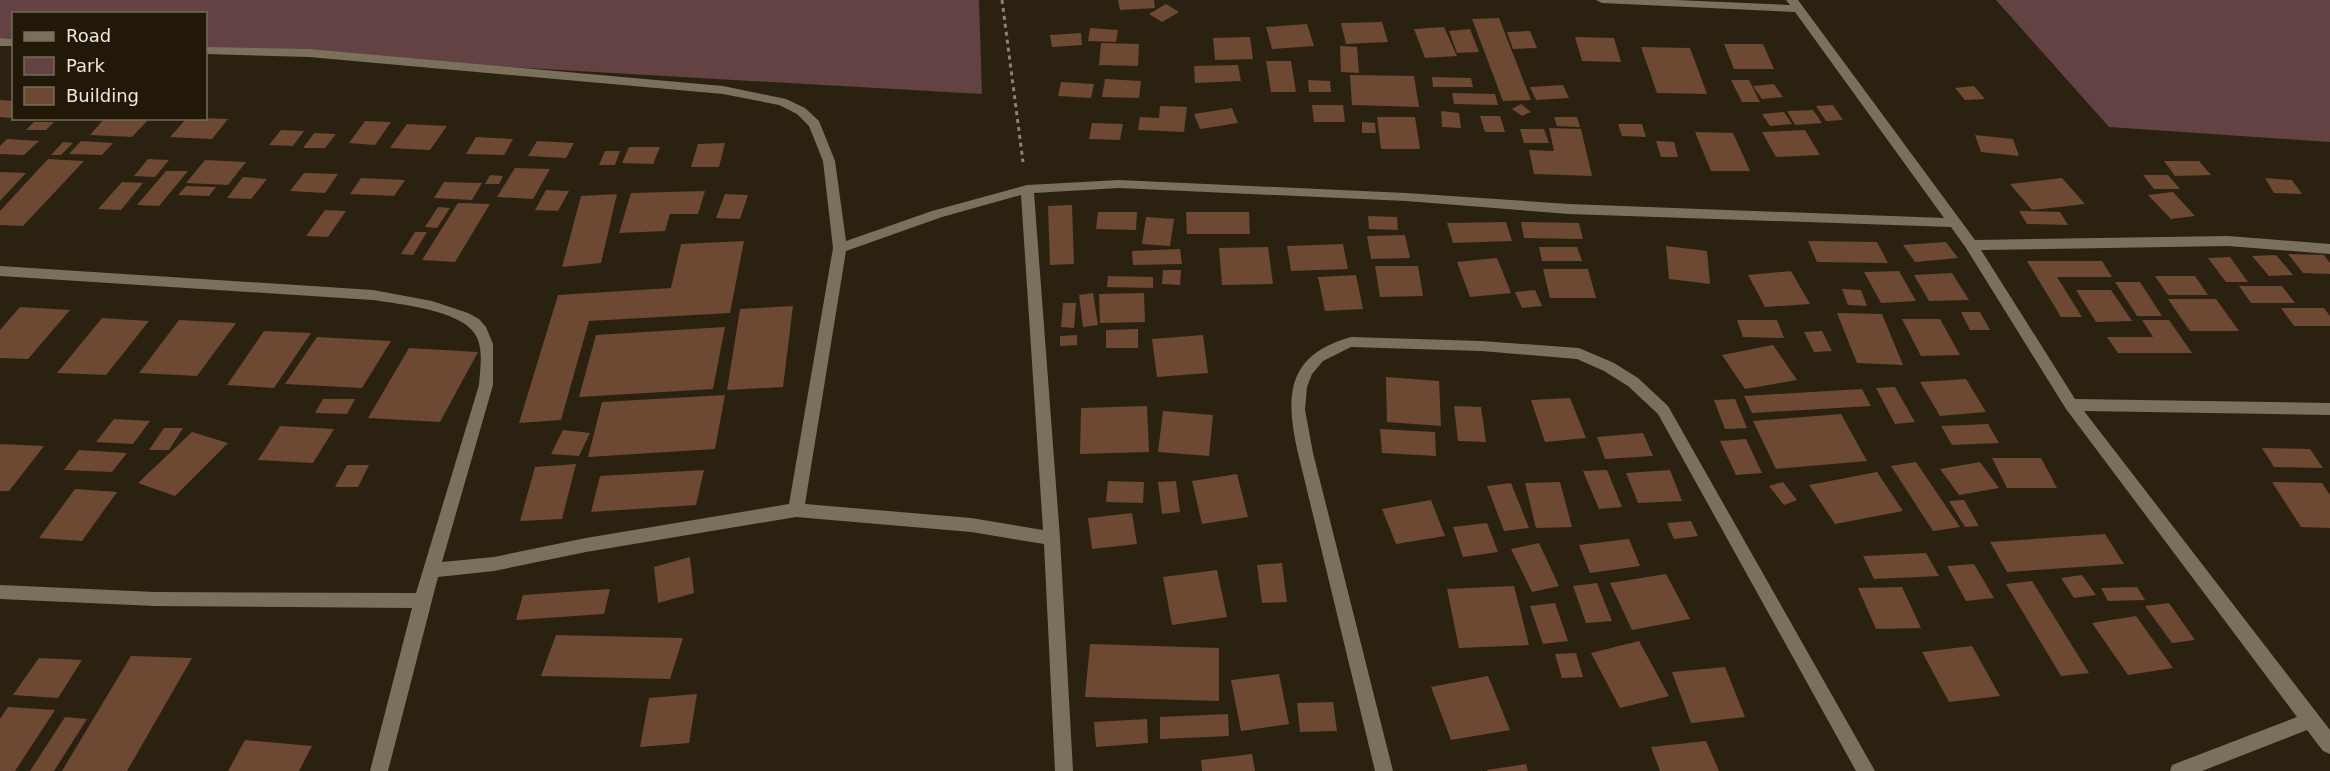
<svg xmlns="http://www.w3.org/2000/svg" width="2330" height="771" viewBox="0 0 2330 771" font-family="'DejaVu Sans',sans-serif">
<rect width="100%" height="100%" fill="#2b2110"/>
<g fill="#624242">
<polygon points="0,0 979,0 982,94 206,50 206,14 14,14 13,39 0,38"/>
<polygon points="1996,0 2330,0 2330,142 2109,127"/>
</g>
<g fill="#6d4833">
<polygon points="1118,0 1154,0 1155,8 1120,10"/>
<polygon points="1166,4 1179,12 1162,22 1149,14"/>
<polygon points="1499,18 1531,100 1503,101 1472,19"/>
<polygon points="1382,22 1388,42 1346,44 1341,23"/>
<polygon points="1307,24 1314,46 1272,49 1266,27"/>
<polygon points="1444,27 1457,56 1425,58 1414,29"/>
<polygon points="1090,28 1118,30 1116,42 1088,41"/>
<polygon points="1470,29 1479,52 1457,53 1449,31"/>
<polygon points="1530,31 1537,48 1513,49 1507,32"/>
<polygon points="1081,33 1082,45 1052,47 1050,35"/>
<polygon points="1250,37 1253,59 1215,60 1213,38"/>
<polygon points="1575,37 1614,38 1621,62 1582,61"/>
<polygon points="1101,43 1139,44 1138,66 1099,65"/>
<polygon points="1724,44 1763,44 1774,69 1734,69"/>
<polygon points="1340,46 1357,47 1359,73 1341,72"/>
<polygon points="1641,47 1690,48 1707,94 1657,93"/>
<polygon points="1266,61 1291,61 1296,92 1271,92"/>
<polygon points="1238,65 1241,81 1195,83 1194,66"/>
<polygon points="1350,75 1414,76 1419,107 1352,105"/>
<polygon points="1432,77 1471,78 1473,87 1433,87"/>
<polygon points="1105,79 1141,81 1139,98 1102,97"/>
<polygon points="1308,80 1330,81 1331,92 1309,92"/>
<polygon points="1731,80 1749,80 1760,102 1742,102"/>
<polygon points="1061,82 1094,84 1091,98 1058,96"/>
<polygon points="1774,84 1783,97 1762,99 1753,86"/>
<polygon points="1563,85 1569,98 1536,100 1530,87"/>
<polygon points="1974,86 1985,99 1965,100 1955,88"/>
<polygon points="1452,93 1495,94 1498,105 1454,104"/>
<polygon points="0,100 14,101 14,115 11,118 0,117"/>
<polygon points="1521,104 1531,112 1522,116 1512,109"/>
<polygon points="1312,105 1343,105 1345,122 1314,122"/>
<polygon points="1833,105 1843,120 1826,121 1816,106"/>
<polygon points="1160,106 1187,107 1184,132 1138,130 1140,117 1159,118"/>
<polygon points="1232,108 1238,123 1200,129 1194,114"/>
<polygon points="1813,110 1822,123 1795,125 1787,111"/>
<polygon points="1441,111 1459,113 1461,128 1442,127"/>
<polygon points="1784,112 1792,124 1770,126 1762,114"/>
<polygon points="1480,116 1500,116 1505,132 1485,132"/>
<polygon points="1377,117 1415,117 1420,149 1381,149"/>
<polygon points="1554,117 1577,117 1580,127 1557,126"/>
<polygon points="105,118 120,118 148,120 132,137 90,135"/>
<polygon points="187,118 206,118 228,119 212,139 170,137"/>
<polygon points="365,121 391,122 375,145 349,143"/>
<polygon points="34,122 54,122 46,130 26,130"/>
<polygon points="1362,122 1375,123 1376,133 1362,133"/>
<polygon points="1092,123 1123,124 1120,140 1089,139"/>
<polygon points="407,124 447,126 430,150 390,148"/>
<polygon points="1618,124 1642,124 1646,137 1622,136"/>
<polygon points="1549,128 1581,129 1592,176 1534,174 1529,150 1554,151"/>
<polygon points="1520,129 1544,129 1549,143 1524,143"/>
<polygon points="281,130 304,131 293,146 269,145"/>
<polygon points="1805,130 1820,155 1776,157 1762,132"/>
<polygon points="1695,132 1733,133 1750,171 1711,171"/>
<polygon points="314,133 336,134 325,148 303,148"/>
<polygon points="1975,135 2013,139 2019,156 1981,152"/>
<polygon points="476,137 513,139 504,155 466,154"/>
<polygon points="7,139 39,141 24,155 0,154 0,146"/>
<polygon points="81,141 113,143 102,155 69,154"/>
<polygon points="537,141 574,143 566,158 528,156"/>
<polygon points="1656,141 1674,142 1678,157 1661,157"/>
<polygon points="63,142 73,143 61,155 51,155"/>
<polygon points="725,143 719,167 691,167 698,144"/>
<polygon points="629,147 660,147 653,164 622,163"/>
<polygon points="605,151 620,151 615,165 599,165"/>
<polygon points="48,159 84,161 23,226 0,225 0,211"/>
<polygon points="148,159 169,160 155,177 134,176"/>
<polygon points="205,160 246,162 228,185 186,183"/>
<polygon points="2164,161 2199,161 2211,175 2175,176"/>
<polygon points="515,168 550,169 533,199 497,197"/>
<polygon points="166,171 188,171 159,206 137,205"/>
<polygon points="0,172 26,173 0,201"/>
<polygon points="304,173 338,174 325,193 290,191"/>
<polygon points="490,175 503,176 499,184 485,184"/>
<polygon points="2143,175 2168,175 2180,189 2154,189"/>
<polygon points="243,177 267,179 251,199 227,198"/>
<polygon points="361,178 405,180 394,196 350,194"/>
<polygon points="2062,178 2085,204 2032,210 2010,184"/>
<polygon points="2265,178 2292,180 2302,194 2274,193"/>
<polygon points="122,182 143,183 121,210 98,209"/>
<polygon points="444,182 482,183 472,200 434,198"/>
<polygon points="186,186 216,187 209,196 178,195"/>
<polygon points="546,190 569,191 558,211 535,210"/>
<polygon points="705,191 698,214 670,214 665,231 619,233 631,193"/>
<polygon points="2173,192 2195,216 2171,219 2148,195"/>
<polygon points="617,194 601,263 562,267 581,196"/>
<polygon points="725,194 748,195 740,219 716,218"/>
<polygon points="458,203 490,204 455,262 422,260"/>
<polygon points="1072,205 1074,264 1050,265 1048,206"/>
<polygon points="438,207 450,208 437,228 425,227"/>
<polygon points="325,210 346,211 328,237 306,236"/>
<polygon points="2019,211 2060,212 2068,225 2027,224"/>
<polygon points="1098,212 1137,212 1136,230 1096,229"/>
<polygon points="1186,212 1249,212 1250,234 1187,234"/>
<polygon points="1368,216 1397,217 1398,230 1369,229"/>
<polygon points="1146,217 1174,219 1170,246 1142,244"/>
<polygon points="1506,222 1512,241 1453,243 1447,223"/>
<polygon points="1521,222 1579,223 1583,239 1524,238"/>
<polygon points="415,232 427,232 413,255 401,254"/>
<polygon points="1405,235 1410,258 1371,259 1367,236"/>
<polygon points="744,241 730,313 589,321 561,420 519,423 558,295 671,288 681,244"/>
<polygon points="1808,241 1877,242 1888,263 1817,262"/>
<polygon points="1946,242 1958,258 1915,262 1903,245"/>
<polygon points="1343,244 1348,269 1291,271 1287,246"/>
<polygon points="1666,246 1707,251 1710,284 1669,279"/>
<polygon points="1268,247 1273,284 1222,285 1219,248"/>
<polygon points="1539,247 1577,247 1582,261 1542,261"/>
<polygon points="1180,249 1182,264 1133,265 1132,251"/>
<polygon points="2288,254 2324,255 2330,263 2330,274 2303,273"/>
<polygon points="2276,255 2293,275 2269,276 2252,256"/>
<polygon points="2230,257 2248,282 2226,282 2208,258"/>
<polygon points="1497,258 1511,293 1470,297 1457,262"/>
<polygon points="2027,261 2102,261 2112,277 2057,277 2082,317 2061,317"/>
<polygon points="1375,266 1418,266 1423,296 1380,297"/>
<polygon points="1543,269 1588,269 1596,298 1550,298"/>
<polygon points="1163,270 1181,270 1180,285 1162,284"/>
<polygon points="1791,271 1810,304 1765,307 1748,275"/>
<polygon points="1899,271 1916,301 1881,303 1864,272"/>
<polygon points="1952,273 1969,300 1929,301 1914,275"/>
<polygon points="1356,275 1363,309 1325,311 1318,277"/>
<polygon points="1108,276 1153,277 1153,288 1107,287"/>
<polygon points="2155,276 2195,276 2208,295 2168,295"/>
<polygon points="2115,282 2140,282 2162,316 2137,316"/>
<polygon points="2239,286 2282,286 2295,303 2251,303"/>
<polygon points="1842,289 1861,290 1867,306 1848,305"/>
<polygon points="1535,290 1542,306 1522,308 1515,292"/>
<polygon points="2076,290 2111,290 2132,321 2096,322"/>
<polygon points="1093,293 1098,325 1083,327 1079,295"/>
<polygon points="1144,293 1145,322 1100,323 1099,294"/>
<polygon points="2168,299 2216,299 2239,331 2190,331"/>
<polygon points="1063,303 1076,303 1074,328 1061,327"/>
<polygon points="793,306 783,387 727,390 740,309"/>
<polygon points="20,307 70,310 28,359 0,358 0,330"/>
<polygon points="2281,308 2324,308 2330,316 2330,326 2294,326"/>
<polygon points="1961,312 1980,312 1990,330 1970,330"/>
<polygon points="1837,313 1882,314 1903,365 1857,363"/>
<polygon points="102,318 149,321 106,375 57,373"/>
<polygon points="1902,319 1940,319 1960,355 1921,356"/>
<polygon points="179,320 236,323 197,376 139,373"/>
<polygon points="1737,320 1777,320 1784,338 1743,337"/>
<polygon points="2142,320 2169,320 2192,353 2118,353 2107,337 2153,337"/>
<polygon points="725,327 713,389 579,397 596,335"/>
<polygon points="1138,329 1138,348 1106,348 1106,330"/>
<polygon points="264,331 311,333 274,388 227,385"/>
<polygon points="1822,331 1832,351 1814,352 1804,332"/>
<polygon points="1077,335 1077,345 1060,346 1060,336"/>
<polygon points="1203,335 1208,373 1157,377 1152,339"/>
<polygon points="317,337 391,341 362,388 285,384"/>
<polygon points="1773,345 1797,380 1745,389 1722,355"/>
<polygon points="409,348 478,352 440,422 368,418"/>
<polygon points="1386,377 1439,381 1441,426 1387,422"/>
<polygon points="1966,379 1986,412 1940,416 1920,382"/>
<polygon points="1895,387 1915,422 1895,424 1876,388"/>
<polygon points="1862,389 1871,406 1752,413 1744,396"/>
<polygon points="725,395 715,449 588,457 602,402"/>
<polygon points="1570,398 1586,438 1545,442 1531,400"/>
<polygon points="323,399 355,399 347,414 315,413"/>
<polygon points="1735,399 1747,428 1725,429 1714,400"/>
<polygon points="1147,406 1149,452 1080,454 1081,408"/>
<polygon points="1454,406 1481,407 1486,442 1458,441"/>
<polygon points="1163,411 1213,415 1209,456 1158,452"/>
<polygon points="1841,414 1867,461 1776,469 1753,421"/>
<polygon points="114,419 150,421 133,444 96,442"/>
<polygon points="1988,424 1999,443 1952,445 1941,426"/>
<polygon points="280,426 334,429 313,463 258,460"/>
<polygon points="164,428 183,428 169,450 149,450"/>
<polygon points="1380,429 1435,432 1436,456 1382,453"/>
<polygon points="563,430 590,433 579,456 551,454"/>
<polygon points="192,432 228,443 175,496 138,483"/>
<polygon points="1643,433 1653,456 1605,459 1597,437"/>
<polygon points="1746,439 1762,473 1736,475 1720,441"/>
<polygon points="0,444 44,446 9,491 0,491"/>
<polygon points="2262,448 2310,449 2323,468 2274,467"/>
<polygon points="79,450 127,453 112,472 64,470"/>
<polygon points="1992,458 2041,458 2057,488 2007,488"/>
<polygon points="1916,462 1960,527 1933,531 1891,466"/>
<polygon points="1980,462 1999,488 1959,495 1940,469"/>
<polygon points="576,464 562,519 520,521 535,467"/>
<polygon points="347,465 369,465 358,487 335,487"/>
<polygon points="704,470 696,505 591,512 600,476"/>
<polygon points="1607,470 1622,507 1599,509 1583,471"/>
<polygon points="1670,470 1682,501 1638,503 1626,473"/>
<polygon points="1877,472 1903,511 1835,524 1809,485"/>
<polygon points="1237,474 1248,517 1202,524 1192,481"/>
<polygon points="1108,481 1144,482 1143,503 1106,502"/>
<polygon points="1176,481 1180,512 1162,514 1158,482"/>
<polygon points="1560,482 1572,527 1536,528 1525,483"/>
<polygon points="1783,482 1797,500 1784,505 1769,486"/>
<polygon points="2272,482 2322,483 2330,495 2330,528 2301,527"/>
<polygon points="1511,483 1529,528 1504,531 1487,486"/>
<polygon points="75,489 117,492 82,541 39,538"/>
<polygon points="1431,500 1445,536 1396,544 1382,509"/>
<polygon points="1964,500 1979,526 1965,527 1949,501"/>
<polygon points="1132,513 1137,544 1092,549 1088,518"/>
<polygon points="1691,521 1698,536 1674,539 1667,523"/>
<polygon points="1487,523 1498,552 1463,557 1453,527"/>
<polygon points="2105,534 2124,564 2007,572 1990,542"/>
<polygon points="1629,539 1640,566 1590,573 1579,545"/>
<polygon points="1539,543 1559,586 1532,592 1511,549"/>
<polygon points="1926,553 1939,576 1874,579 1863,556"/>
<polygon points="690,557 694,593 658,603 654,567"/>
<polygon points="1282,563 1287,602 1262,603 1257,565"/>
<polygon points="1974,564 1994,598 1966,601 1947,566"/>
<polygon points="1217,570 1227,617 1172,625 1163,577"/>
<polygon points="1666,574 1690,619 1632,630 1610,583"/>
<polygon points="2082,575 2096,595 2074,598 2061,578"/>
<polygon points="2032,581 2089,673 2061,676 2006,584"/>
<polygon points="1597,583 1612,621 1586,623 1573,586"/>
<polygon points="1514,586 1529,645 1459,648 1447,589"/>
<polygon points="1902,587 1921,628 1876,629 1858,588"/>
<polygon points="2137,587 2145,600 2108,601 2101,588"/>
<polygon points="610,589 604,614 516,620 523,595"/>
<polygon points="1555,603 1568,641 1543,644 1530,606"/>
<polygon points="2169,603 2195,640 2172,643 2145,606"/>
<polygon points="2136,616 2173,668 2128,675 2092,623"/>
<polygon points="556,635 683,638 670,679 541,676"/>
<polygon points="1639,641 1669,696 1620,708 1591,653"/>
<polygon points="1090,644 1219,648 1219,701 1085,697"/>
<polygon points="1972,646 2000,696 1949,702 1922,652"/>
<polygon points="1576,653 1583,677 1562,678 1555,654"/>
<polygon points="131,656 192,658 127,771 62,771"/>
<polygon points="39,658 82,660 58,698 13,695"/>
<polygon points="1725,667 1745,717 1691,723 1672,672"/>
<polygon points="1279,674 1289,724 1241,731 1231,680"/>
<polygon points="1488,676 1510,730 1451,740 1431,687"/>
<polygon points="697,694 689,743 640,747 649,698"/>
<polygon points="1333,702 1337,731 1300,732 1297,703"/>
<polygon points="8,707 55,710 15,771 0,771 0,719"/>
<polygon points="1228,714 1229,736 1160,739 1160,717"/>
<polygon points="65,717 87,719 54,771 30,771"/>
<polygon points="1147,719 1148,743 1096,747 1094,722"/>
<polygon points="245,740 312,746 299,771 228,771"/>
<polygon points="1706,741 1719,771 1660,771 1651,747"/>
<polygon points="1252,754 1255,771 1202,771 1201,760"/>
<polygon points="1526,764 1528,771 1487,771 1487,770"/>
</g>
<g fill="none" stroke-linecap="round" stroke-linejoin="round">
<polyline stroke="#8c8376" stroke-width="3" stroke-dasharray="4 4" stroke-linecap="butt" points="1002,0 1023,162"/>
<g fill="#7b705c" fill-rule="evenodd">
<path d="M1596,0H1676L1790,5L1786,0H1798L1975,240L2228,236L2330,244V254L2228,246L1981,250L2075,399L2330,403V415L2084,411L2330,730V754L2323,751L2307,730L2202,771H2170L2172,765L2297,717L2066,409L1966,248L1951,227L1569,214L1406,201L1119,188L1034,193L1060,538L1073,771H1055L1044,544L971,532L796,517L586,552L494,571L438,577L388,771H370L412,608L155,606L0,599V585L155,592L416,593L479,385C480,369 484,348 475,334C460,310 399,304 373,300L0,276V266L373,290L432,301L468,313L479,319L486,327L493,344V385L442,562L494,557L586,538L789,504L833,248L823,161L809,126L797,114L779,105L723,94L309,57L206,54V47L309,49L723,86L786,99L805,108L819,121L835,161L846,241L932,211L1027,185L1119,180L1406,193L1569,204L1944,218L1795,12L1602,3ZM1021,195L1043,530L971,518L805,504L846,251L942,217Z"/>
<polygon points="0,38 14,39 14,46 0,46"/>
<path d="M1351,337L1481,341L1579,348L1614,363L1638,378L1668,406L1875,771H1856L1658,414L1628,386L1604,371L1577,359L1481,351L1351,347L1323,361L1312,374L1307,387L1305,410L1313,453L1393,771H1375L1298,453C1285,396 1286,355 1351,337Z"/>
</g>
</g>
<rect x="12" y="12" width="195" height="108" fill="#211807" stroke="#736b5d" stroke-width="1.5"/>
<rect x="24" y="32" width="30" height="9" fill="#7b705c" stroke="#736b5d" stroke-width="1.5"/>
<text x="66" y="42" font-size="18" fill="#eee7dd">Road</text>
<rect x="24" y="57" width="30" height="18" fill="#624242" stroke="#736b5d" stroke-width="1.5"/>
<text x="66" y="72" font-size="18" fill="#eee7dd">Park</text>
<rect x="24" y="87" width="30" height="18" fill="#6d4833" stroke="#736b5d" stroke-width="1.5"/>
<text x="66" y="102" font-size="18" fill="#eee7dd">Building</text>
</svg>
